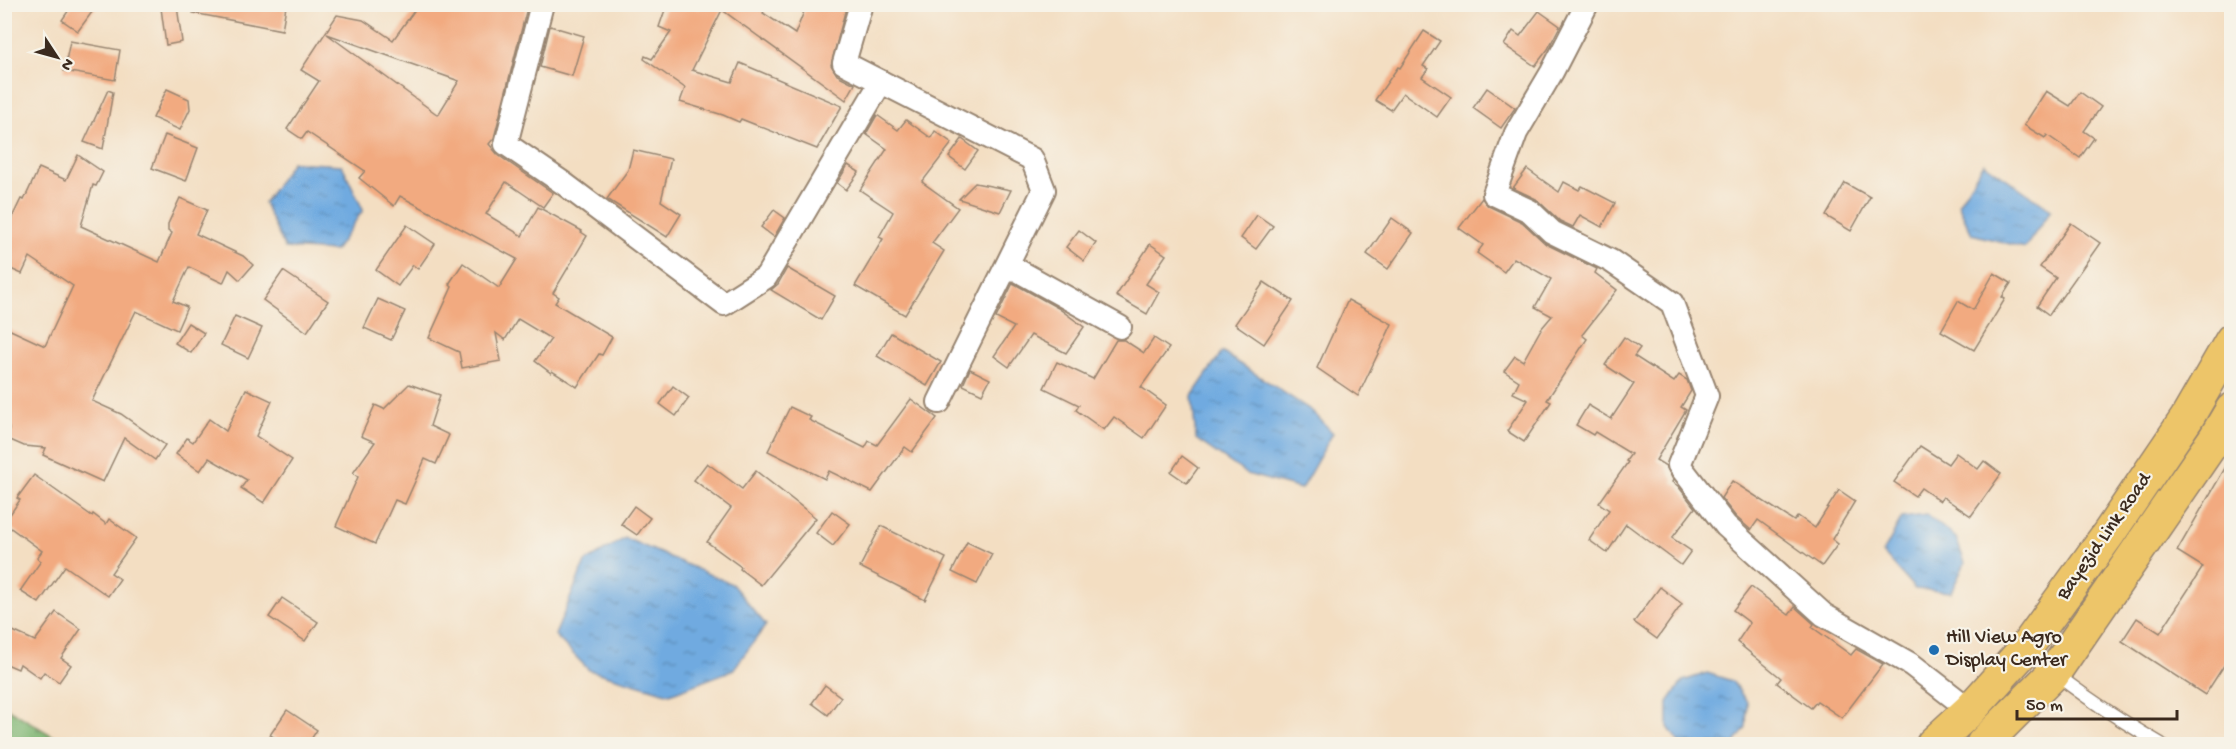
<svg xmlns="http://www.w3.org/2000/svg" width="2236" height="749" viewBox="0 0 2236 749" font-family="'Gochi Hand',sans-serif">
<defs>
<pattern id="forest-firs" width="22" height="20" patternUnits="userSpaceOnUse" patternTransform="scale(1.5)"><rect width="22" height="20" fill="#7eb572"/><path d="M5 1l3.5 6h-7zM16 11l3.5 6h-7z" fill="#68935d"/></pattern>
<pattern id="water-ripples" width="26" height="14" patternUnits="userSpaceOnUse" patternTransform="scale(1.5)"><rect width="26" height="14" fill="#6faae0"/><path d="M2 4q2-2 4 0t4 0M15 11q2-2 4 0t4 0" fill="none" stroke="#5c8bb5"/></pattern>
</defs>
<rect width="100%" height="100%" fill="#f7f3e8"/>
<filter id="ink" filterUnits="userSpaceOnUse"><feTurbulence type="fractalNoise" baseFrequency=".0167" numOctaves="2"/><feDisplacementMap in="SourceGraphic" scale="12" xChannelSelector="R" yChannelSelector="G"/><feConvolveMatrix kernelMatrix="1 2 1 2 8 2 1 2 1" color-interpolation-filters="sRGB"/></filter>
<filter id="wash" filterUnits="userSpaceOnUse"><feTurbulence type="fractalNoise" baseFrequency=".008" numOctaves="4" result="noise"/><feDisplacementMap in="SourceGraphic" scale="24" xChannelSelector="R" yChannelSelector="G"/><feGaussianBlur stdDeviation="1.35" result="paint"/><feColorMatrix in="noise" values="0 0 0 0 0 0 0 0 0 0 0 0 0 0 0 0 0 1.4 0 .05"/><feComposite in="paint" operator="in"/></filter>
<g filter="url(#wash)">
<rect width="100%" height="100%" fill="#f3dec2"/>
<polygon fill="url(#forest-firs)" stroke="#5c7048" stroke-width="1.5" points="5,707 66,744 5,744"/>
<g fill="url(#water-ripples)" stroke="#556a7f" stroke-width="1.5">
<polygon points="292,162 342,165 363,210 335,251 285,248 264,203"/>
<polygon points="1984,163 2051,210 2025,248 1972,234 1958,204"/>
<polygon points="1222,352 1312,411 1333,433 1301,489 1247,474 1196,439 1192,396"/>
<polygon points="1927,515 1956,538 1965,563 1951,592 1915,589 1883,553 1902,518"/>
<polygon points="625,538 732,584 766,625 733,670 670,694 589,670 555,635 585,562"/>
<polygon points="1707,673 1732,681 1747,702 1746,728 1734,744 1680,744 1668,727 1668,702 1683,681"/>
</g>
<g id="blocks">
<g fill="#f2aa80" fill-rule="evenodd">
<polygon points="73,4 98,4 78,31 62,20"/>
<polygon points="194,4 276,4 286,6 282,30 193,13"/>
<path d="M419,4H528L494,138L489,144L498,155L553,193L543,207L506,182L486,214L522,236L538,207L582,231L581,232L587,236L553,293L559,297L555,303L612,337L602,355L599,354L577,387L552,371L551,373L535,361L551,339L518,319L505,340L496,333L501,361L462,368L459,352L429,338L452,287L449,284L463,263L499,288L517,259L400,196L394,206L359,178L365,171L307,132L302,139L287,129L319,81L301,70L337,15L363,20L393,40ZM327,34L383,54L459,81L438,115Z"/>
<polygon points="667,4 687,4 699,9 701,4 768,4 763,13 795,34 807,4 847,4 831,65 837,75 855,84 846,100 722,10 692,70 732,82 740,63 842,106 817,149 741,119 739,122 723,115 680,102 685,88 644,59 645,56 652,59 671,32 659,27"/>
<polygon points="177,6 182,42 166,45 161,8"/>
<polygon points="1539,11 1560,26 1548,49 1535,66 1504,45 1513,31 1520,36"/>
<polygon points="550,26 584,36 572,76 540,67"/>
<polygon points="1424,31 1440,41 1423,66 1428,69 1422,77 1451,97 1437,117 1403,93 1391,110 1375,100 1398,67 1400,68"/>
<polygon points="70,41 120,50 115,80 64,71"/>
<polygon points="1487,88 1515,108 1501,128 1473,108"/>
<polygon points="167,89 189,99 190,109 180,130 153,118"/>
<polygon points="108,90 113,92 103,149 84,142"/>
<polygon points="2046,91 2070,106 2080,92 2101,107 2084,131 2094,138 2080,158 2047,135 2045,138 2024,125"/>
<polygon points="877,115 898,130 906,120 931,138 935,131 952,143 922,182 958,208 932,243 944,251 905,315 855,286 883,239 879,237 893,212 860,190 887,149 866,134"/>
<polygon points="165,135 198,148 186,181 152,168"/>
<polygon points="962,139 978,151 965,169 949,157"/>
<polygon points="633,150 671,159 661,201 681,214 667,237 607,199 628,170"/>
<polygon points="78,155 103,172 96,186 93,185 81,226 159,262 172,233 168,230 168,224 180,198 207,210 196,234 243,256 253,265 240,280 229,270 223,283 189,267 173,301 187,307 177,330 136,311 92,401 121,414 165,445 155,460 124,438 103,482 43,455 46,448 24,446 8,439 9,428 4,426 4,327 45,346 73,286 30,257 22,274 4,266 4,242 10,230 7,228 21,199 24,200 39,168 66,180"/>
<polygon points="848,165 859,172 846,190 837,183"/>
<polygon points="1527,169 1559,192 1564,182 1579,190 1582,186 1615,203 1602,227 1580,215 1573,227 1560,221 1536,199 1513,188"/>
<polygon points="975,183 1011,190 1000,212 959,199"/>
<polygon points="1845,183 1870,197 1851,231 1826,216"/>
<polygon points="1482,198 1488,206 1522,222 1546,244 1597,269 1595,273 1617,290 1582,335 1587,339 1547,400 1551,402 1524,442 1507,431 1528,400 1513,393 1519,381 1504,371 1515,356 1523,361 1541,329 1552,316 1535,307 1551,279 1514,258 1504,272 1477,253 1483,245 1459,228"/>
<polygon points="774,210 785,218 774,237 761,227"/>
<polygon points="1257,215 1273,226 1256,249 1241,238"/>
<polygon points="1392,218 1413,233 1388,269 1367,254"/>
<polygon points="2071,223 2100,243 2049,315 2037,306 2056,278 2040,267"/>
<polygon points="407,225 435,244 418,269 413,265 398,286 376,270"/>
<polygon points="1079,230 1096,243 1084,261 1066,247"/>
<polygon points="1150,244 1166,255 1146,284 1159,292 1147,314 1116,296"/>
<polygon points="787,268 835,296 821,320 771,290 778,284"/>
<polygon points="283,271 328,301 307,332 263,300"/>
<polygon points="1994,273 2011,283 2002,297 2005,299 1974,350 1941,331 1958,301 1973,310"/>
<polygon points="1264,282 1293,301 1264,344 1235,324"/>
<polygon points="1013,283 1058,308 1084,327 1066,353 1031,335 1009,367 994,356 1014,327 996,318"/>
<polygon points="378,299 405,311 391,340 364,328"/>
<polygon points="1348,300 1392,324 1358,396 1317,368"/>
<polygon points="235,316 262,328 248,358 221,345"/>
<polygon points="188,323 204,333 191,353 175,343"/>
<polygon points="891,333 941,362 927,386 877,356"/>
<polygon points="1624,337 1640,348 1634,356 1674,382 1679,375 1687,380 1691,391 1681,407 1686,410 1656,460 1666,466 1673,480 1672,482 1678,486 1695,508 1672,538 1691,551 1681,565 1626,524 1607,553 1589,540 1609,510 1599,503 1628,462 1626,461 1631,454 1595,432 1593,435 1576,425 1588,405 1611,419 1634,384 1605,365"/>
<polygon points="1154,338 1169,348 1141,387 1166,405 1144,438 1114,417 1104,430 1076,410 1079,405 1044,388 1057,362 1093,379 1116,340 1124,340 1144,353"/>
<polygon points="970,369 990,379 982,394 963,385"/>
<polygon points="409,384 440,395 430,426 449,435 436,464 425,459 405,504 395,500 375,544 336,526 358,477 353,473 375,442 361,436 375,405 384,409"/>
<polygon points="673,386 689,398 676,416 660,404"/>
<polygon points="246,389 272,401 256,436 292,460 264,503 241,488 247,480 209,458 200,471 176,454 187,438 193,442 209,419 226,431"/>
<polygon points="911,399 937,418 912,452 905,447 872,492 829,471 825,479 768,451 790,407 811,417 809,420 865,448 869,441 877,445"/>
<polygon points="1920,446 1948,464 1956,453 1978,469 1984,461 2001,474 1971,516 1943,497 1940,501 1921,488 1915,496 1894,482"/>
<polygon points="1182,456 1198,468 1187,483 1171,472"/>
<polygon points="2232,456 2232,653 2205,695 2122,641 2137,618 2160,633 2203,567 2177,551"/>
<polygon points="707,463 742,489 756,471 816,518 761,585 740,569 741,567 707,542 731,508 694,480"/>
<polygon points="34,475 92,516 93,514 106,524 109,519 136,538 111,573 120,579 108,596 65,566 39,603 20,591 41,561 37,558 42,551 4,523 20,500 17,498"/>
<polygon points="1732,481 1794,521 1798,516 1815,528 1839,490 1855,501 1832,539 1838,544 1822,566 1758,520 1751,530 1736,517 1721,498"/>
<polygon points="634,506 650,518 637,535 621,524"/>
<polygon points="832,511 850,524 833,546 816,533"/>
<polygon points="881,526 946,558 925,600 860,567"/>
<polygon points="967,542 992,554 977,584 952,572"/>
<polygon points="1660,587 1682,604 1657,639 1634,622"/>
<polygon points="1751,587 1789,615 1795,607 1814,624 1812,627 1851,655 1856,649 1883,664 1842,718 1817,701 1811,708 1777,683 1781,678 1737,642 1750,623 1733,610"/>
<polygon points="282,598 318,622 305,641 269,617"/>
<polygon points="56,612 81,629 61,658 71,665 59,682 44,672 40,678 20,664 18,669 4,663 4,627 35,641"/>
<polygon points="825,685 841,697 828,715 812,703"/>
<polygon points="287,710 317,730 308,744 285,744 270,735"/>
</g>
</g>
</g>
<g filter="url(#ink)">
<use href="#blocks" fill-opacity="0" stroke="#978470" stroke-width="1.5"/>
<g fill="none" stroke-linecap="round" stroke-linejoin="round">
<defs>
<path id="service" d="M2026,649C2067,686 2113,716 2161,744"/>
<g id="minor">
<polyline points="542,4 506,144 563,183 724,304 766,277 881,82"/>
<polyline points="861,4 844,63 1032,159 1044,190 939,402"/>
<polyline points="1587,4 1552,72 1516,133 1494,194 1530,211 1552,232 1611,261 1672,303 1707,396 1679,465 1726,526 1824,615 1912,665 1970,710"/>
<polyline points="1008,265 1120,327"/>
</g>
<g id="primary">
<polyline points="1933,744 1970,710 2025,649 2109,533 2187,418 2232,340"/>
<polyline points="1983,744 2053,674 2216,437 2232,410"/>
</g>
</defs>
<use href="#service" stroke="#978470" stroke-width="15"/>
<use href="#minor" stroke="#978470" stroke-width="26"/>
<use href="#primary" stroke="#978470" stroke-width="36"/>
<use href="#service" stroke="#fff" stroke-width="12"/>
<use href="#minor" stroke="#fff" stroke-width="22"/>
<use href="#primary" stroke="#edc569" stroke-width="33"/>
</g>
</g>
<circle fill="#1f6fb2" stroke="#f7f3e8" stroke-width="2" cx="1934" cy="650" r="6"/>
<g text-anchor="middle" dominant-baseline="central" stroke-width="4.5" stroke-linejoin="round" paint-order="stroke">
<g font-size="20" fill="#3b2a1e" stroke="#f7f3e8">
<text transform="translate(2105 537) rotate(-55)">Bayezid Link Road</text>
</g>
<g font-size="20" fill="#3b2a1e" stroke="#f7f3e8" text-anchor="start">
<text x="1946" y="638">Hill View Agro<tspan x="1946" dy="23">Display Center</tspan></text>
</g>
</g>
<rect width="2236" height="749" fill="none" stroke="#f7f3e8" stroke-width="24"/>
<g transform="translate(57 57) rotate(126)" stroke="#f7f3e8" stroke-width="4.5" paint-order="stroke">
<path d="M0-4.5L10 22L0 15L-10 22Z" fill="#3b2a1e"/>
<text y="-9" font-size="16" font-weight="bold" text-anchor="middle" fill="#3b2a1e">N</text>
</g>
<path d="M2017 710v9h160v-9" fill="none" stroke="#3b2a1e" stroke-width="3"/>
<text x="2026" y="710" font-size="18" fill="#3b2a1e" stroke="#f7f3e8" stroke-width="4.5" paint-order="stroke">50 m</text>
</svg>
